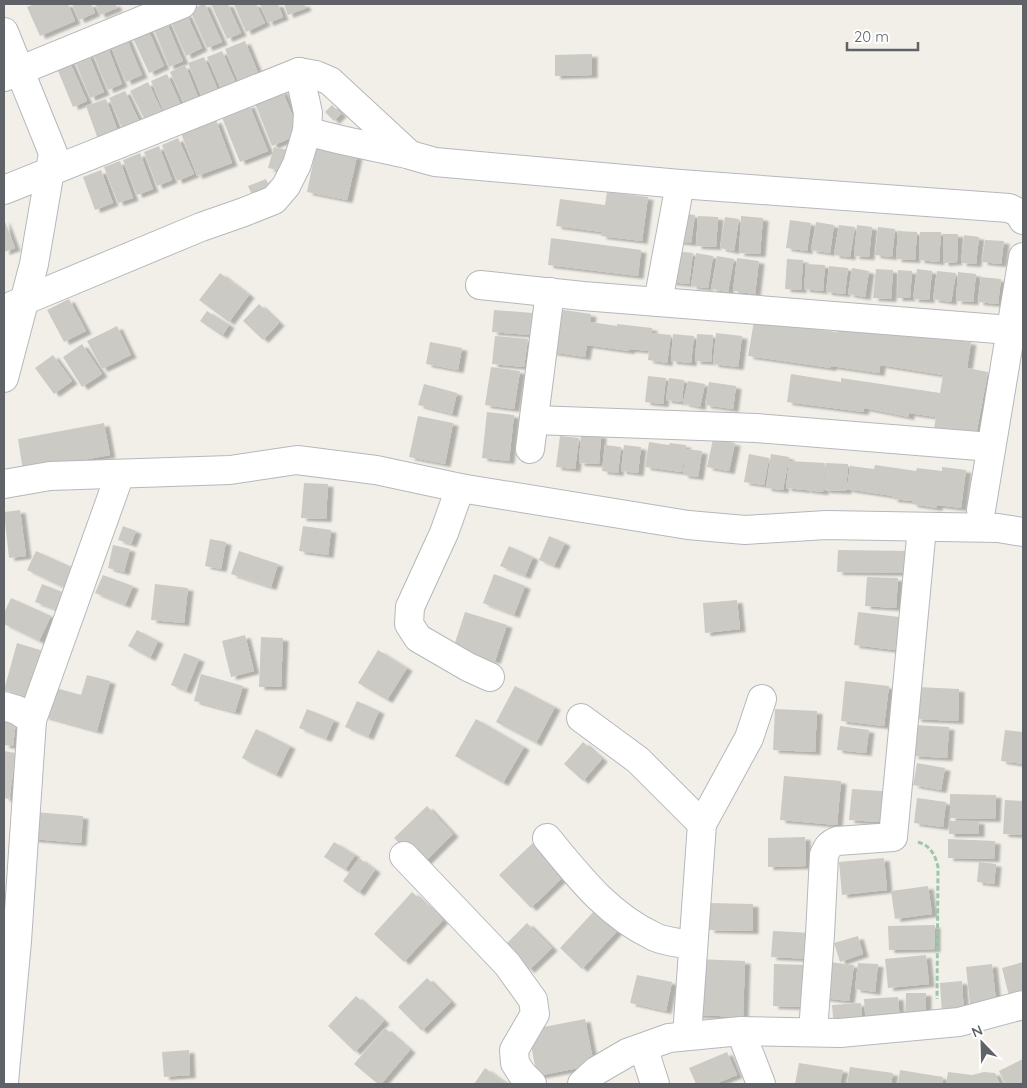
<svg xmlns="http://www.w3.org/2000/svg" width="1027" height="1088" viewBox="0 0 1027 1088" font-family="Quicksand,sans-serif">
<defs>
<filter id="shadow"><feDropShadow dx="5.5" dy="3" stdDeviation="1" flood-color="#0004"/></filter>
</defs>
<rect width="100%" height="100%" fill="#f1efe8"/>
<g fill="#cccac5" filter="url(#shadow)">
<polygon points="35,4 68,4 75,21 40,36 27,7"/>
<polygon points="72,4 91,4 95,13 79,20"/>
<polygon points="95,4 115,4 117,8 100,15"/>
<polygon points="203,4 205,4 222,42 207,48 190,10"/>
<polygon points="211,4 228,4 241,33 227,39"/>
<polygon points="234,4 256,4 265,23 246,32"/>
<polygon points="260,4 278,4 283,17 268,23"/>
<polygon points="284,4 304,4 306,8 288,15"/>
<polygon points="186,13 202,48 186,56 170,20"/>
<polygon points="166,21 183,61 169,67 153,27"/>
<polygon points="147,27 164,66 149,73 131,34"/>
<polygon points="126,37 142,75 126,82 110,44"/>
<polygon points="245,41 261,80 241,88 225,49"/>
<polygon points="107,45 122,84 108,90 92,51"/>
<polygon points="222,51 238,88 224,95 207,57"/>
<polygon points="88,53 104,92 90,98 74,59"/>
<polygon points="592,54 592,75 555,76 555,55"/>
<polygon points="204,57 220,95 204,102 188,63"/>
<polygon points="69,60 87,101 73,107 56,66"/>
<polygon points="185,65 199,99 185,105 170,72"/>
<polygon points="167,74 183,110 166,117 151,81"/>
<polygon points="148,82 165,118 148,126 130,91"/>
<polygon points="282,90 300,134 272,146 254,101"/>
<polygon points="125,91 143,129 126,137 109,98"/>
<polygon points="106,99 119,134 99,142 86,106"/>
<polygon points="249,104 268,151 240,162 221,115"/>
<polygon points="332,105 341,114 334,121 325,112"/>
<polygon points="216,120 232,163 197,176 181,133"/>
<polygon points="178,138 194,174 177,181 162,145"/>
<polygon points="159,146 172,180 157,186 144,152"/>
<polygon points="274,147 288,150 283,171 268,168"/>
<polygon points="316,148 357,156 347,200 307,192"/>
<polygon points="140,153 153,189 137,195 123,160"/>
<polygon points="120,161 133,198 118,203 104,167"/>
<polygon points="101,170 113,203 95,210 83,177"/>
<polygon points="266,179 272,194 255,201 248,186"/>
<polygon points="607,192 648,197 642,241 601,236 602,232 556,226 560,199 605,205"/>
<polygon points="679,213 695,215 691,243 675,241"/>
<polygon points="698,216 718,217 716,247 696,246"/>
<polygon points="741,216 763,218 760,254 739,253"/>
<polygon points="725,217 739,219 734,251 720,248"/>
<polygon points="4,219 15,248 4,252"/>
<polygon points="790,220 811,223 807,251 786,248"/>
<polygon points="816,222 834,225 830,253 811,250"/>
<polygon points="839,225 855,227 850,257 834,255"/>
<polygon points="857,225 872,227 869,257 854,256"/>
<polygon points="878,227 895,229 892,257 875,255"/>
<polygon points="898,231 917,232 915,260 896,259"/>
<polygon points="920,232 941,232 939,262 919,260"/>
<polygon points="943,234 958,234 957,262 943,263"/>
<polygon points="964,235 979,237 976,264 961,263"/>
<polygon points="551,238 641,250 638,276 548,265"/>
<polygon points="985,240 1004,241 1001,264 982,262"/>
<polygon points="674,251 693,253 689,284 670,282"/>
<polygon points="696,253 713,256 708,288 691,286"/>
<polygon points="717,256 734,259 728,292 711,289"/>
<polygon points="737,258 759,261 755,294 733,291"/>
<polygon points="787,259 803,260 801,290 785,289"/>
<polygon points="806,264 825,265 823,291 804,289"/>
<polygon points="829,266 848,268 845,294 826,292"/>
<polygon points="852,268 869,271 865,297 848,294"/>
<polygon points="876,269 893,270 891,299 873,298"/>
<polygon points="917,269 932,271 929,300 913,299"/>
<polygon points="898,270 912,271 910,298 897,298"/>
<polygon points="937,271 956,273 951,302 933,299"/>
<polygon points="958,272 976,274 973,302 956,301"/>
<polygon points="220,273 249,295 229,322 199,300"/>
<polygon points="981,277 1001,279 998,304 978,302"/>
<polygon points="69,299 86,331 64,342 47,310"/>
<polygon points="259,304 279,323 263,340 243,321"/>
<polygon points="557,309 591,314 590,322 617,326 617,324 652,328 652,333 671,335 667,363 648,360 649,351 630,349 629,351 587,345 585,357 551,352"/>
<polygon points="494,310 533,313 531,335 492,332"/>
<polygon points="207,311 229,325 222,336 200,321"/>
<polygon points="754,321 837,332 838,326 971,342 967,368 988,372 976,435 934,428 936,417 909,413 909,417 864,408 863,412 787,402 791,374 841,382 841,378 940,393 943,375 881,365 882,355 879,373 831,366 831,368 748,356"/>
<polygon points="117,326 131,355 102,369 87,341"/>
<polygon points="716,333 742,336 738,367 713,364"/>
<polygon points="673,334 694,336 691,363 671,361"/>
<polygon points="697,334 713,335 711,362 695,361"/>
<polygon points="495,336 528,339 524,367 492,364"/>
<polygon points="430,342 462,348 458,370 426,364"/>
<polygon points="82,344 102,374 82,387 63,357"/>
<polygon points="53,355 72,381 54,394 35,368"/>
<polygon points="491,367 520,371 514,409 485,405"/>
<polygon points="648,376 666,378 663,404 645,402"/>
<polygon points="669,378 684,380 682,402 666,400"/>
<polygon points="688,381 705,384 700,407 683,403"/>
<polygon points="709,382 736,386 733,409 705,405"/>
<polygon points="424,384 457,393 452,414 418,405"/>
<polygon points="487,412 514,415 509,461 482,458"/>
<polygon points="418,416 453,423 445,464 409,457"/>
<polygon points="104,423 110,455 23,471 18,439"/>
<polygon points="581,434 601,435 599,464 579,463"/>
<polygon points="560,436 579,438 575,469 556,467"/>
<polygon points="713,439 735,443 729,471 707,467"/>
<polygon points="649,442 669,445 670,443 686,445 682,472 645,467"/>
<polygon points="605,445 621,447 618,473 602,471"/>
<polygon points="624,445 641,447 638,473 621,471"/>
<polygon points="686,449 702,451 698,477 683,475"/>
<polygon points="749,454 769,458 764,485 744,482"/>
<polygon points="771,454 789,457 783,490 766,488"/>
<polygon points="789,461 825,463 823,492 806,490 808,475 805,490 786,488"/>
<polygon points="826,463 848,464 846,491 824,490"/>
<polygon points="875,465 916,471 917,468 942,471 942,467 966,470 961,508 937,505 937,508 912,504 912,501 892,499 893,496 847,489 850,466 874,469"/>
<polygon points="304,483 328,484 326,519 301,518"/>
<polygon points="20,510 26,556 9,558 4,512"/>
<polygon points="123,526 136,531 131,544 118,540"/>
<polygon points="303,526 331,530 328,555 299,551"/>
<polygon points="549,536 565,543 554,566 539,560"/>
<polygon points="210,539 226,542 221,569 205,566"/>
<polygon points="113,545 130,549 124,572 108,568"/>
<polygon points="509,546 533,557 525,576 500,566"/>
<polygon points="838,550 912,551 911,573 837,572"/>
<polygon points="36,551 76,569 67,589 27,570"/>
<polygon points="239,551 278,564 271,587 231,574"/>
<polygon points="494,574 525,586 514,615 483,603"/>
<polygon points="103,575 133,586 125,605 95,593"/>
<polygon points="867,577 898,578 896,608 865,606"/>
<polygon points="42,584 62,592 55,609 35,602"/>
<polygon points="155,584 188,588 184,623 151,620"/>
<polygon points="11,598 51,616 39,641 4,624 4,613"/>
<polygon points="737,600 740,629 705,633 703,603"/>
<polygon points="465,612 507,625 495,661 453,649"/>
<polygon points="858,612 899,617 895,650 854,645"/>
<polygon points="137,630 158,641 150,658 128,646"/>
<polygon points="245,635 254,671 231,677 222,641"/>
<polygon points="261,637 283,638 281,687 259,687"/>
<polygon points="17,643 43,651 29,697 4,690"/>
<polygon points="378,650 407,668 387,700 358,683"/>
<polygon points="184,653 199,659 186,691 171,685"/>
<polygon points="201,674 243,686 235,712 194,701"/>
<polygon points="87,675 110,681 97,731 43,716 52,687 81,695"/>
<polygon points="845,681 889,686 884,726 841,721"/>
<polygon points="515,686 555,707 536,743 496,722"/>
<polygon points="918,687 959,689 958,721 916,719"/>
<polygon points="357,701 379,711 368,737 345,727"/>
<polygon points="307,709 334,720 326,739 299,728"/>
<polygon points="775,709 817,711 815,752 773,750"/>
<polygon points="4,719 16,721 13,746 4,745"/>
<polygon points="476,719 524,747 503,783 455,756"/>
<polygon points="915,725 949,727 947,758 913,756"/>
<polygon points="840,726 869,730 866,753 837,750"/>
<polygon points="256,729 290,746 276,775 242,758"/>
<polygon points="1005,730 1023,732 1023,764 1001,761"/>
<polygon points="583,742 602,759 583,781 564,764"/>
<polygon points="4,751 16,753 9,799 4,798"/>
<polygon points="917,763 945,768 941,790 913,785"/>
<polygon points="784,776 841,781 837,825 780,820"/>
<polygon points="852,789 882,791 880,822 849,820"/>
<polygon points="950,794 996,795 995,819 950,818"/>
<polygon points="917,798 946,802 943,827 914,823"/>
<polygon points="1005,800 1023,801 1023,835 1003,834"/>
<polygon points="427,806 453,834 421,866 394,838"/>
<polygon points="34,812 83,816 81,843 32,839"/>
<rect x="949" y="821" width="30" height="13"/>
<polygon points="805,837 806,866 768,867 768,838"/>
<polygon points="948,839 995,841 994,859 948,858"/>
<polygon points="536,840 567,873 531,908 499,875"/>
<polygon points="334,842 355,855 345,870 324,857"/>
<polygon points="359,858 375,870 359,893 343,881"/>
<polygon points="884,858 887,890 842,895 839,862"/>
<polygon points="979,862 996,864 994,884 977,882"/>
<polygon points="928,886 932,914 895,919 891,891"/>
<polygon points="412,892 443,920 404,962 374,934"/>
<polygon points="709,903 753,904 753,931 709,930"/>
<polygon points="596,909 619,929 582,969 560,948"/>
<polygon points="527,923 552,948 529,970 505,945"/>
<polygon points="935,925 935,949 889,950 888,926"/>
<polygon points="773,931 812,933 811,959 771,957"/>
<polygon points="858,936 863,954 840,962 834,943"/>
<polygon points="926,955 929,984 888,988 885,959"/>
<polygon points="697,959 745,961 743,1017 695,1015"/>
<polygon points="829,962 854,965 849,1001 824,998"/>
<polygon points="1023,962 1023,997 1010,1000 1002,968"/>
<polygon points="858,963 878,964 875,992 855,989"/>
<polygon points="774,964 808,965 806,1007 773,1006"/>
<polygon points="992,964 996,1001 970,1004 966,967"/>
<polygon points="637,975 672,982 666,1011 630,1003"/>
<polygon points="427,978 451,1002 422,1031 398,1007"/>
<polygon points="962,981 964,1014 942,1015 940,983"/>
<polygon points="906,993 926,993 926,1023 905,1022"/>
<polygon points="356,996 384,1021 355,1052 328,1026"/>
<polygon points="898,997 900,1023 866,1025 864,999"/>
<polygon points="861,1003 862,1026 834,1029 832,1005"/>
<polygon points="585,1019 594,1065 537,1076 528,1030"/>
<polygon points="385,1028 410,1050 381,1084 378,1084 354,1064"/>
<polygon points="189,1050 190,1075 164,1077 162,1052"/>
<polygon points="727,1052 737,1075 715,1084 696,1084 689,1068"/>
<polygon points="1023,1059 1023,1084 1005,1084 999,1071"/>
<polygon points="799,1063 843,1070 840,1084 795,1084"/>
<polygon points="850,1067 893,1073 891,1084 847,1084"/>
<polygon points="485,1068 507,1084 474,1084"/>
<polygon points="900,1070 943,1077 942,1084 898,1084"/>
<polygon points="948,1072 972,1075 984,1072 995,1073 1000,1084 946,1084"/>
</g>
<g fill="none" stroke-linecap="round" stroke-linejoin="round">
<defs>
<g id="street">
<polyline points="4,32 53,153 34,264 4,378"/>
<path d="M299,72L308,113L307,131C339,141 373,146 407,154"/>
<polyline points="4,77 182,4"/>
<polyline points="4,190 299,72 316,75 330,81 410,155 435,162 680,184 1009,208 1019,213 1023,220"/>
<polyline points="480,285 583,296 1023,331"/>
<polyline points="658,302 680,184"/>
<polyline points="4,309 201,227 244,212 274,200 286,186 297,164 307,131"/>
<polyline points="534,420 756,428 991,447"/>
<polyline points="530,449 550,292"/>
<polyline points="4,484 50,476 230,470 297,460 376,470 460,488 688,525 745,530 826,525 998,528 1023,532"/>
<polyline points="460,488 444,533 410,607 409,624 418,638 468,667 490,677"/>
<polyline points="981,510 1023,257"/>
<polyline points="4,706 17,710 32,720 17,941 4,1082"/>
<polyline points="581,718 638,760 702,824"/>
<polyline points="32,720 120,474"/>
<path d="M547,838C579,877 608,915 655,937C666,942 681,943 693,945"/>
<polyline points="404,856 507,964 533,1000 535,1014 514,1050 515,1063 522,1074 532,1084"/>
<path d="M813,1032L820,935L824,855C827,848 829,844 837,841L893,837L922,527"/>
<polyline points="687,1036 702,824 749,738 762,699"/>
<polyline points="744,1040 761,1084"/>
<polyline points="647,1059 655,1084"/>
<polyline points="582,1084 596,1071 627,1053 669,1038 741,1031 840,1033 959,1022 1023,1005"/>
</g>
</defs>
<use href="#street" stroke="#b5b8bc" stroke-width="30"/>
<path stroke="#9cc7a9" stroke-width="3" stroke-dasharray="5 2.5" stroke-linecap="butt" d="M918,842C931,846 935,855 938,867L937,999"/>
<use href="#street" stroke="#fff" stroke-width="28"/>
</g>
<rect width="1027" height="1088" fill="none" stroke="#5f6368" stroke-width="10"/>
<g transform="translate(982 1043) rotate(337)" stroke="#ffffff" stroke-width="4" paint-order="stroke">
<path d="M0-4L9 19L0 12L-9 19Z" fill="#5f6368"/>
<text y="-8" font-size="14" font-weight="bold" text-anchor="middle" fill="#5f6368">N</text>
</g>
<path d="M847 42v8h71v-8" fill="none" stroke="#5f6368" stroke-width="2.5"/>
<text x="854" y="42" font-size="15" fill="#5f6368" stroke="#ffffff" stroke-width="4" paint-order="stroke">20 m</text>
</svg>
